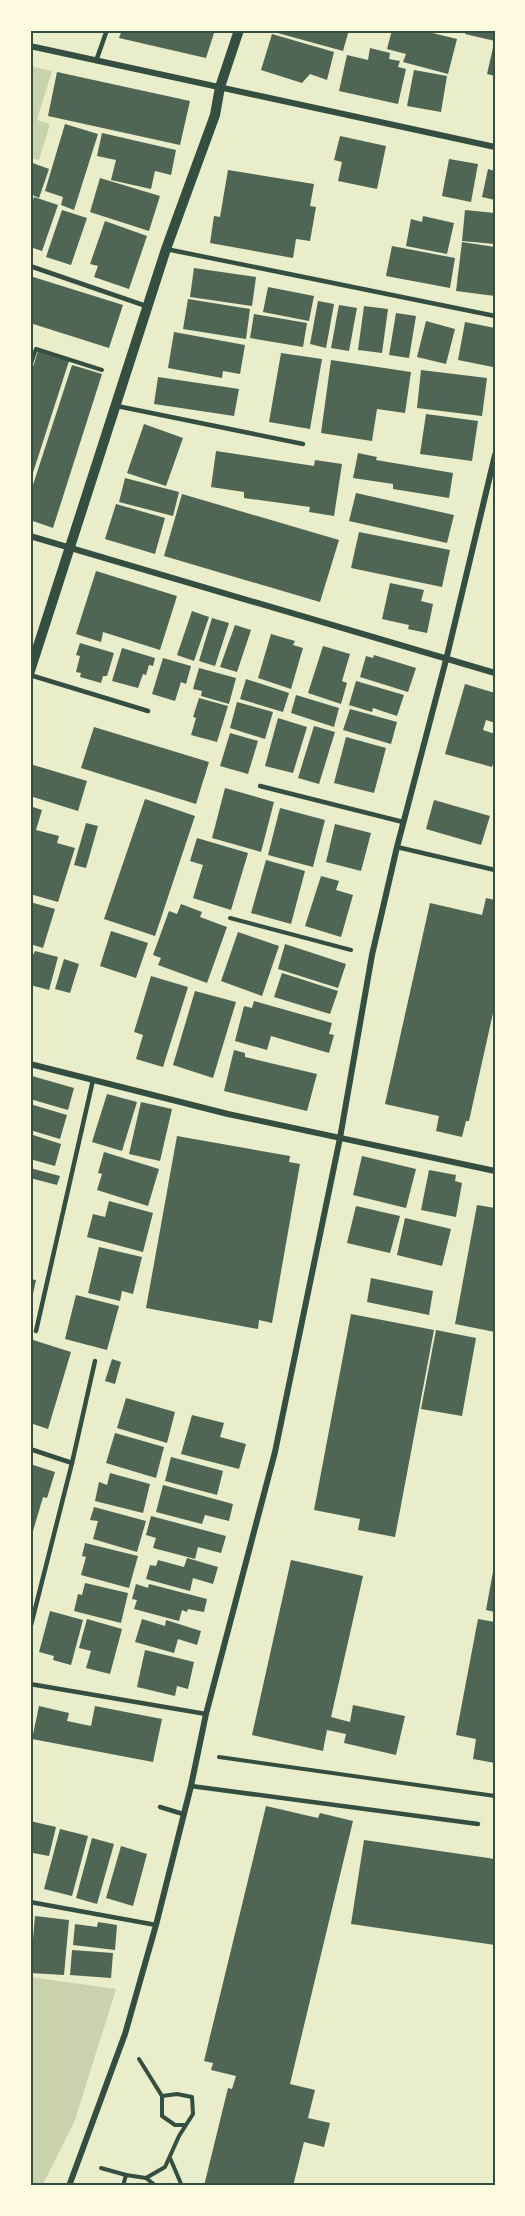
<svg xmlns="http://www.w3.org/2000/svg" width="525" height="2216" viewBox="0 0 525 2216" font-family="'Work Sans',sans-serif">
<rect width="100%" height="100%" fill="#e9edc9"/>
<g fill="#cad2ad">
<polygon points="30,66 52,71 37,120 50,124 39,160 30,158"/>
<polygon points="30,1977 116,1989 75,2120 42,2186 30,2186"/>
</g>
<g fill="#4f6655">
<polygon points="122,30 215,30 206,58 119,38"/>
<polygon points="274,30 349,30 343,51 274,32"/>
<polygon points="392,30 420,30 457,39 448,74 403,62 406,54 387,49"/>
<polygon points="466,30 495,30 495,41 465,34"/>
<polygon points="272,34 334,52 327,80 310,74 302,83 261,70"/>
<polygon points="494,43 495,43 495,76 487,74"/>
<polygon points="370,48 390,53 389,59 400,61 398,67 406,69 398,104 339,91 347,55 368,60"/>
<polygon points="414,70 447,76 441,112 407,106"/>
<polygon points="57,72 190,101 180,145 48,116"/>
<polygon points="65,124 98,134 74,210 61,205 63,197 45,191"/>
<polygon points="102,133 176,150 171,175 155,171 151,189 111,180 116,160 97,156"/>
<polygon points="340,136 386,146 377,189 338,181 342,162 334,160"/>
<polygon points="449,159 478,164 471,202 442,196"/>
<polygon points="30,162 49,169 39,198 30,194"/>
<polygon points="488,169 495,171 495,200 482,197"/>
<polygon points="228,170 314,184 310,206 316,207 310,241 296,239 293,258 210,243 214,216 220,217"/>
<polygon points="100,178 160,196 149,231 90,212"/>
<polygon points="34,197 58,205 42,251 30,247 30,208"/>
<polygon points="62,210 87,218 71,265 46,257"/>
<polygon points="465,210 495,213 495,244 462,241"/>
<polygon points="423,216 454,223 447,254 406,246 411,219 422,222"/>
<polygon points="105,221 147,236 129,289 94,277 98,266 90,264"/>
<polygon points="462,242 495,247 495,296 456,291"/>
<polygon points="392,246 455,258 450,288 386,276"/>
<polygon points="194,268 256,277 252,306 190,297"/>
<polygon points="30,276 123,305 109,348 30,323"/>
<polygon points="268,287 314,296 309,321 263,312"/>
<polygon points="188,299 250,309 246,339 183,329"/>
<polygon points="318,301 334,304 326,348 310,344"/>
<polygon points="339,305 357,308 349,351 331,348"/>
<polygon points="364,306 388,309 382,353 358,350"/>
<polygon points="396,313 416,316 409,358 389,355"/>
<polygon points="254,314 307,323 303,347 250,338"/>
<polygon points="426,321 455,329 446,364 417,357"/>
<polygon points="465,322 495,328 495,355 493,367 458,360"/>
<polygon points="174,332 245,345 240,374 223,371 222,378 168,368"/>
<polygon points="38,351 69,361 30,482 30,376"/>
<polygon points="281,353 322,359 310,429 269,422"/>
<polygon points="331,360 411,372 405,413 377,409 372,441 321,433"/>
<polygon points="72,365 102,374 53,528 30,520 30,494"/>
<polygon points="421,370 487,378 482,416 417,408"/>
<polygon points="158,377 239,389 234,416 154,404"/>
<polygon points="426,414 478,421 472,461 420,454"/>
<polygon points="144,424 183,438 166,486 127,473"/>
<polygon points="216,451 314,466 315,460 342,464 334,516 309,512 310,507 244,498 244,492 211,487"/>
<polygon points="358,453 377,457 376,460 453,473 449,498 393,489 393,484 353,478"/>
<polygon points="125,478 179,492 173,516 119,502"/>
<polygon points="356,493 454,515 447,543 349,521"/>
<polygon points="182,494 339,540 320,602 164,556"/>
<polygon points="116,504 165,518 155,554 105,539"/>
<polygon points="359,532 450,550 442,587 351,568"/>
<polygon points="96,571 177,596 160,650 103,632 101,642 76,634"/>
<polygon points="390,583 424,590 421,601 433,604 427,633 408,629 409,625 382,619"/>
<polygon points="192,611 209,617 194,661 177,655"/>
<polygon points="212,618 229,623 215,666 199,661"/>
<polygon points="235,625 251,630 237,672 220,667"/>
<polygon points="271,634 295,641 293,645 303,648 291,689 258,678"/>
<polygon points="80,643 114,653 107,676 103,676 101,683 80,677 81,673 76,672 80,656 76,655"/>
<polygon points="323,646 350,654 342,681 347,683 341,704 308,693"/>
<polygon points="122,648 155,658 153,666 149,665 146,675 143,674 138,688 112,681"/>
<polygon points="374,655 416,668 408,692 360,677 366,656 373,658"/>
<polygon points="163,658 191,666 186,684 181,682 175,701 152,694"/>
<polygon points="199,668 236,678 229,704 201,696 202,691 193,689"/>
<polygon points="246,679 289,693 283,712 240,699"/>
<polygon points="356,681 404,695 397,716 373,708 372,712 349,705"/>
<polygon points="465,684 495,693 495,723 486,720 483,730 495,734 495,757 492,767 445,754"/>
<polygon points="296,695 339,708 334,727 291,713"/>
<polygon points="199,698 228,706 217,742 191,735 196,718 193,717"/>
<polygon points="237,702 273,712 265,739 230,728"/>
<polygon points="350,709 397,722 391,744 343,730"/>
<polygon points="278,718 307,727 293,773 265,766"/>
<polygon points="314,726 335,732 319,784 298,778"/>
<polygon points="94,727 209,762 196,804 81,768"/>
<polygon points="230,733 258,741 248,774 220,766"/>
<polygon points="346,737 386,748 374,793 334,783"/>
<polygon points="30,764 87,781 78,811 30,796"/>
<polygon points="225,788 274,802 261,852 212,838"/>
<polygon points="145,799 195,816 155,936 104,919"/>
<polygon points="434,800 490,816 481,845 426,829"/>
<polygon points="30,806 42,810 36,830 59,836 57,843 75,848 58,902 30,894"/>
<polygon points="280,808 325,820 313,867 268,855"/>
<polygon points="86,823 98,826 86,868 74,865"/>
<polygon points="335,824 371,833 361,871 326,862"/>
<polygon points="197,838 248,853 231,910 193,898 203,865 190,861"/>
<polygon points="266,860 305,871 291,924 251,913"/>
<polygon points="321,876 339,881 336,890 353,895 341,937 305,926"/>
<polygon points="486,898 495,900 495,1004 469,1121 466,1121 462,1137 436,1131 439,1116 385,1104 430,903 482,915"/>
<polygon points="30,902 55,909 43,948 30,944"/>
<polygon points="181,904 202,912 200,917 227,927 207,983 158,965 161,958 153,955 169,911 177,914"/>
<polygon points="111,931 148,943 136,978 100,966"/>
<polygon points="238,932 279,946 262,996 221,981"/>
<polygon points="285,944 346,964 338,988 278,969"/>
<polygon points="35,951 58,957 49,990 30,985 30,955 33,955"/>
<polygon points="64,959 79,964 70,993 55,989"/>
<polygon points="282,973 338,991 330,1014 274,997"/>
<polygon points="151,976 188,987 163,1067 136,1059 143,1035 134,1032"/>
<polygon points="195,991 236,1002 213,1078 173,1065"/>
<polygon points="254,1001 332,1023 329,1034 334,1035 329,1053 271,1036 267,1050 235,1041 244,1006 252,1008"/>
<polygon points="234,1050 245,1053 245,1057 317,1074 307,1111 224,1091"/>
<polygon points="32,1076 74,1088 68,1110 30,1099"/>
<polygon points="107,1094 137,1102 122,1151 92,1142"/>
<polygon points="141,1102 172,1109 160,1161 129,1154"/>
<polygon points="30,1104 67,1115 60,1139 30,1130"/>
<polygon points="30,1134 61,1144 55,1166 30,1159"/>
<polygon points="177,1136 290,1156 289,1162 300,1164 272,1323 259,1320 258,1329 146,1308"/>
<polygon points="104,1152 159,1169 148,1206 97,1190 102,1174 98,1173"/>
<polygon points="362,1156 416,1169 406,1208 353,1195"/>
<polygon points="30,1168 60,1176 57,1185 30,1178"/>
<polygon points="429,1170 456,1175 455,1181 462,1183 456,1217 421,1210"/>
<polygon points="109,1201 153,1213 143,1252 87,1237 93,1214 105,1217"/>
<polygon points="477,1205 495,1208 495,1332 455,1324"/>
<polygon points="356,1206 400,1216 390,1253 347,1243"/>
<polygon points="405,1218 451,1229 442,1266 397,1255"/>
<polygon points="99,1247 142,1257 133,1294 122,1291 120,1301 88,1293"/>
<polygon points="371,1278 433,1291 429,1315 367,1302"/>
<polygon points="30,1279 36,1280 31,1303 30,1303"/>
<polygon points="76,1295 119,1306 107,1350 65,1339"/>
<polygon points="351,1314 434,1330 395,1537 358,1530 360,1519 314,1510"/>
<polygon points="436,1330 476,1338 462,1416 421,1409"/>
<polygon points="30,1339 71,1352 48,1429 30,1423"/>
<polygon points="112,1359 121,1362 115,1384 105,1381"/>
<polygon points="126,1398 175,1412 167,1443 117,1428"/>
<polygon points="192,1415 224,1423 220,1437 246,1444 239,1469 181,1454"/>
<polygon points="115,1433 164,1447 156,1478 106,1463"/>
<polygon points="171,1457 223,1471 217,1495 165,1481"/>
<polygon points="30,1464 55,1472 47,1498 43,1497 31,1538"/>
<polygon points="110,1473 150,1484 143,1513 95,1501 99,1482 107,1485"/>
<polygon points="163,1485 233,1504 229,1521 205,1515 202,1524 156,1512"/>
<polygon points="94,1507 146,1521 137,1552 93,1539 98,1521 90,1520"/>
<polygon points="151,1516 226,1536 221,1553 198,1547 195,1559 153,1548 156,1538 146,1535"/>
<polygon points="85,1543 138,1556 129,1588 81,1575 86,1557 82,1556"/>
<polygon points="187,1558 218,1567 213,1584 193,1578 190,1591 146,1579 150,1565 156,1566 158,1560 184,1567"/>
<polygon points="291,1560 363,1576 331,1717 350,1722 353,1705 405,1716 396,1755 344,1743 346,1734 327,1730 323,1751 252,1735"/>
<polygon points="494,1566 495,1566 495,1612 486,1610"/>
<polygon points="85,1583 128,1593 121,1623 74,1611 78,1594 82,1595"/>
<polygon points="136,1584 148,1588 149,1584 207,1599 204,1612 188,1609 187,1612 182,1610 179,1621 134,1609 137,1600 132,1599"/>
<polygon points="50,1611 83,1620 71,1665 53,1660 54,1656 39,1652"/>
<polygon points="87,1619 122,1629 110,1674 86,1668 91,1651 79,1648"/>
<polygon points="142,1619 165,1626 166,1620 201,1631 197,1645 178,1639 174,1653 135,1642"/>
<polygon points="478,1619 495,1622 495,1763 473,1759 476,1739 456,1735"/>
<polygon points="145,1650 194,1662 188,1689 177,1686 175,1696 137,1687"/>
<polygon points="39,1706 69,1713 67,1721 91,1726 95,1706 162,1719 153,1762 32,1739"/>
<polygon points="266,1806 318,1818 320,1813 353,1821 290,2084 315,2090 308,2118 330,2123 324,2147 304,2142 293,2186 204,2186 228,2088 232,2089 236,2076 211,2070 213,2063 204,2061"/>
<polygon points="30,1821 56,1827 49,1856 33,1853 31,1864"/>
<polygon points="60,1829 88,1836 72,1896 44,1889"/>
<polygon points="92,1838 114,1844 97,1904 76,1898"/>
<polygon points="364,1840 495,1859 495,1945 351,1924"/>
<polygon points="121,1846 147,1854 133,1906 106,1898"/>
<polygon points="35,1916 69,1920 64,1975 30,1973"/>
<polygon points="98,1922 117,1925 115,1950 73,1945 75,1924 97,1927"/>
<polygon points="72,1950 113,1953 111,1978 70,1975"/>
</g>
<g fill="none" stroke-linecap="round" stroke-linejoin="round">
<g stroke="#344e41" stroke-width="4">
<polyline points="30,366 36,349 102,370"/>
<polyline points="230,918 351,950"/>
<polyline points="219,1757 495,1796"/>
<polyline points="139,2059 162,2096"/>
<polyline points="170,2158 182,2186"/>
<polyline points="101,2168 126,2175"/>
<polyline points="146,2178 165,2167 179,2136 193,2114 192,2097 177,2094 162,2096 162,2116 175,2125 186,2125"/>
<polyline points="123,2186 126,2175 146,2178 156,2186"/>
</g>
<g stroke="#344e41" stroke-width="4.5">
<polyline points="96,61 107,30"/>
<polyline points="166,249 495,316"/>
<polyline points="30,266 146,306"/>
<polyline points="117,406 303,444"/>
<polyline points="30,675 148,711"/>
<polyline points="260,786 403,822"/>
<polyline points="397,847 495,870"/>
<polyline points="36,1331 93,1080"/>
<polyline points="30,1449 72,1463 30,1629"/>
<polyline points="72,1463 95,1361"/>
<polyline points="30,1684 206,1714"/>
<polyline points="191,1786 478,1824"/>
<polyline points="160,1807 183,1814"/>
<polyline points="30,1902 156,1925"/>
</g>
<g stroke="#344e41" stroke-width="6">
<polyline points="30,46 495,147"/>
<polyline points="30,536 495,673"/>
<polyline points="30,1064 228,1114 495,1171"/>
<polyline points="69,2186 125,2034 156,1925 191,1786 206,1714 275,1452 340,1138 372,955 397,847 446,660 495,455"/>
</g>
<polyline stroke="#344e41" stroke-width="10" points="30,671 166,249 215,115 220,87 239,30"/>
</g>
<rect width="525" height="2216" fill="none" stroke="#fefae0" stroke-width="63"/>
<rect x="32" y="32" width="462" height="2152" fill="none" stroke="#344e41" stroke-width="2"/>
</svg>
